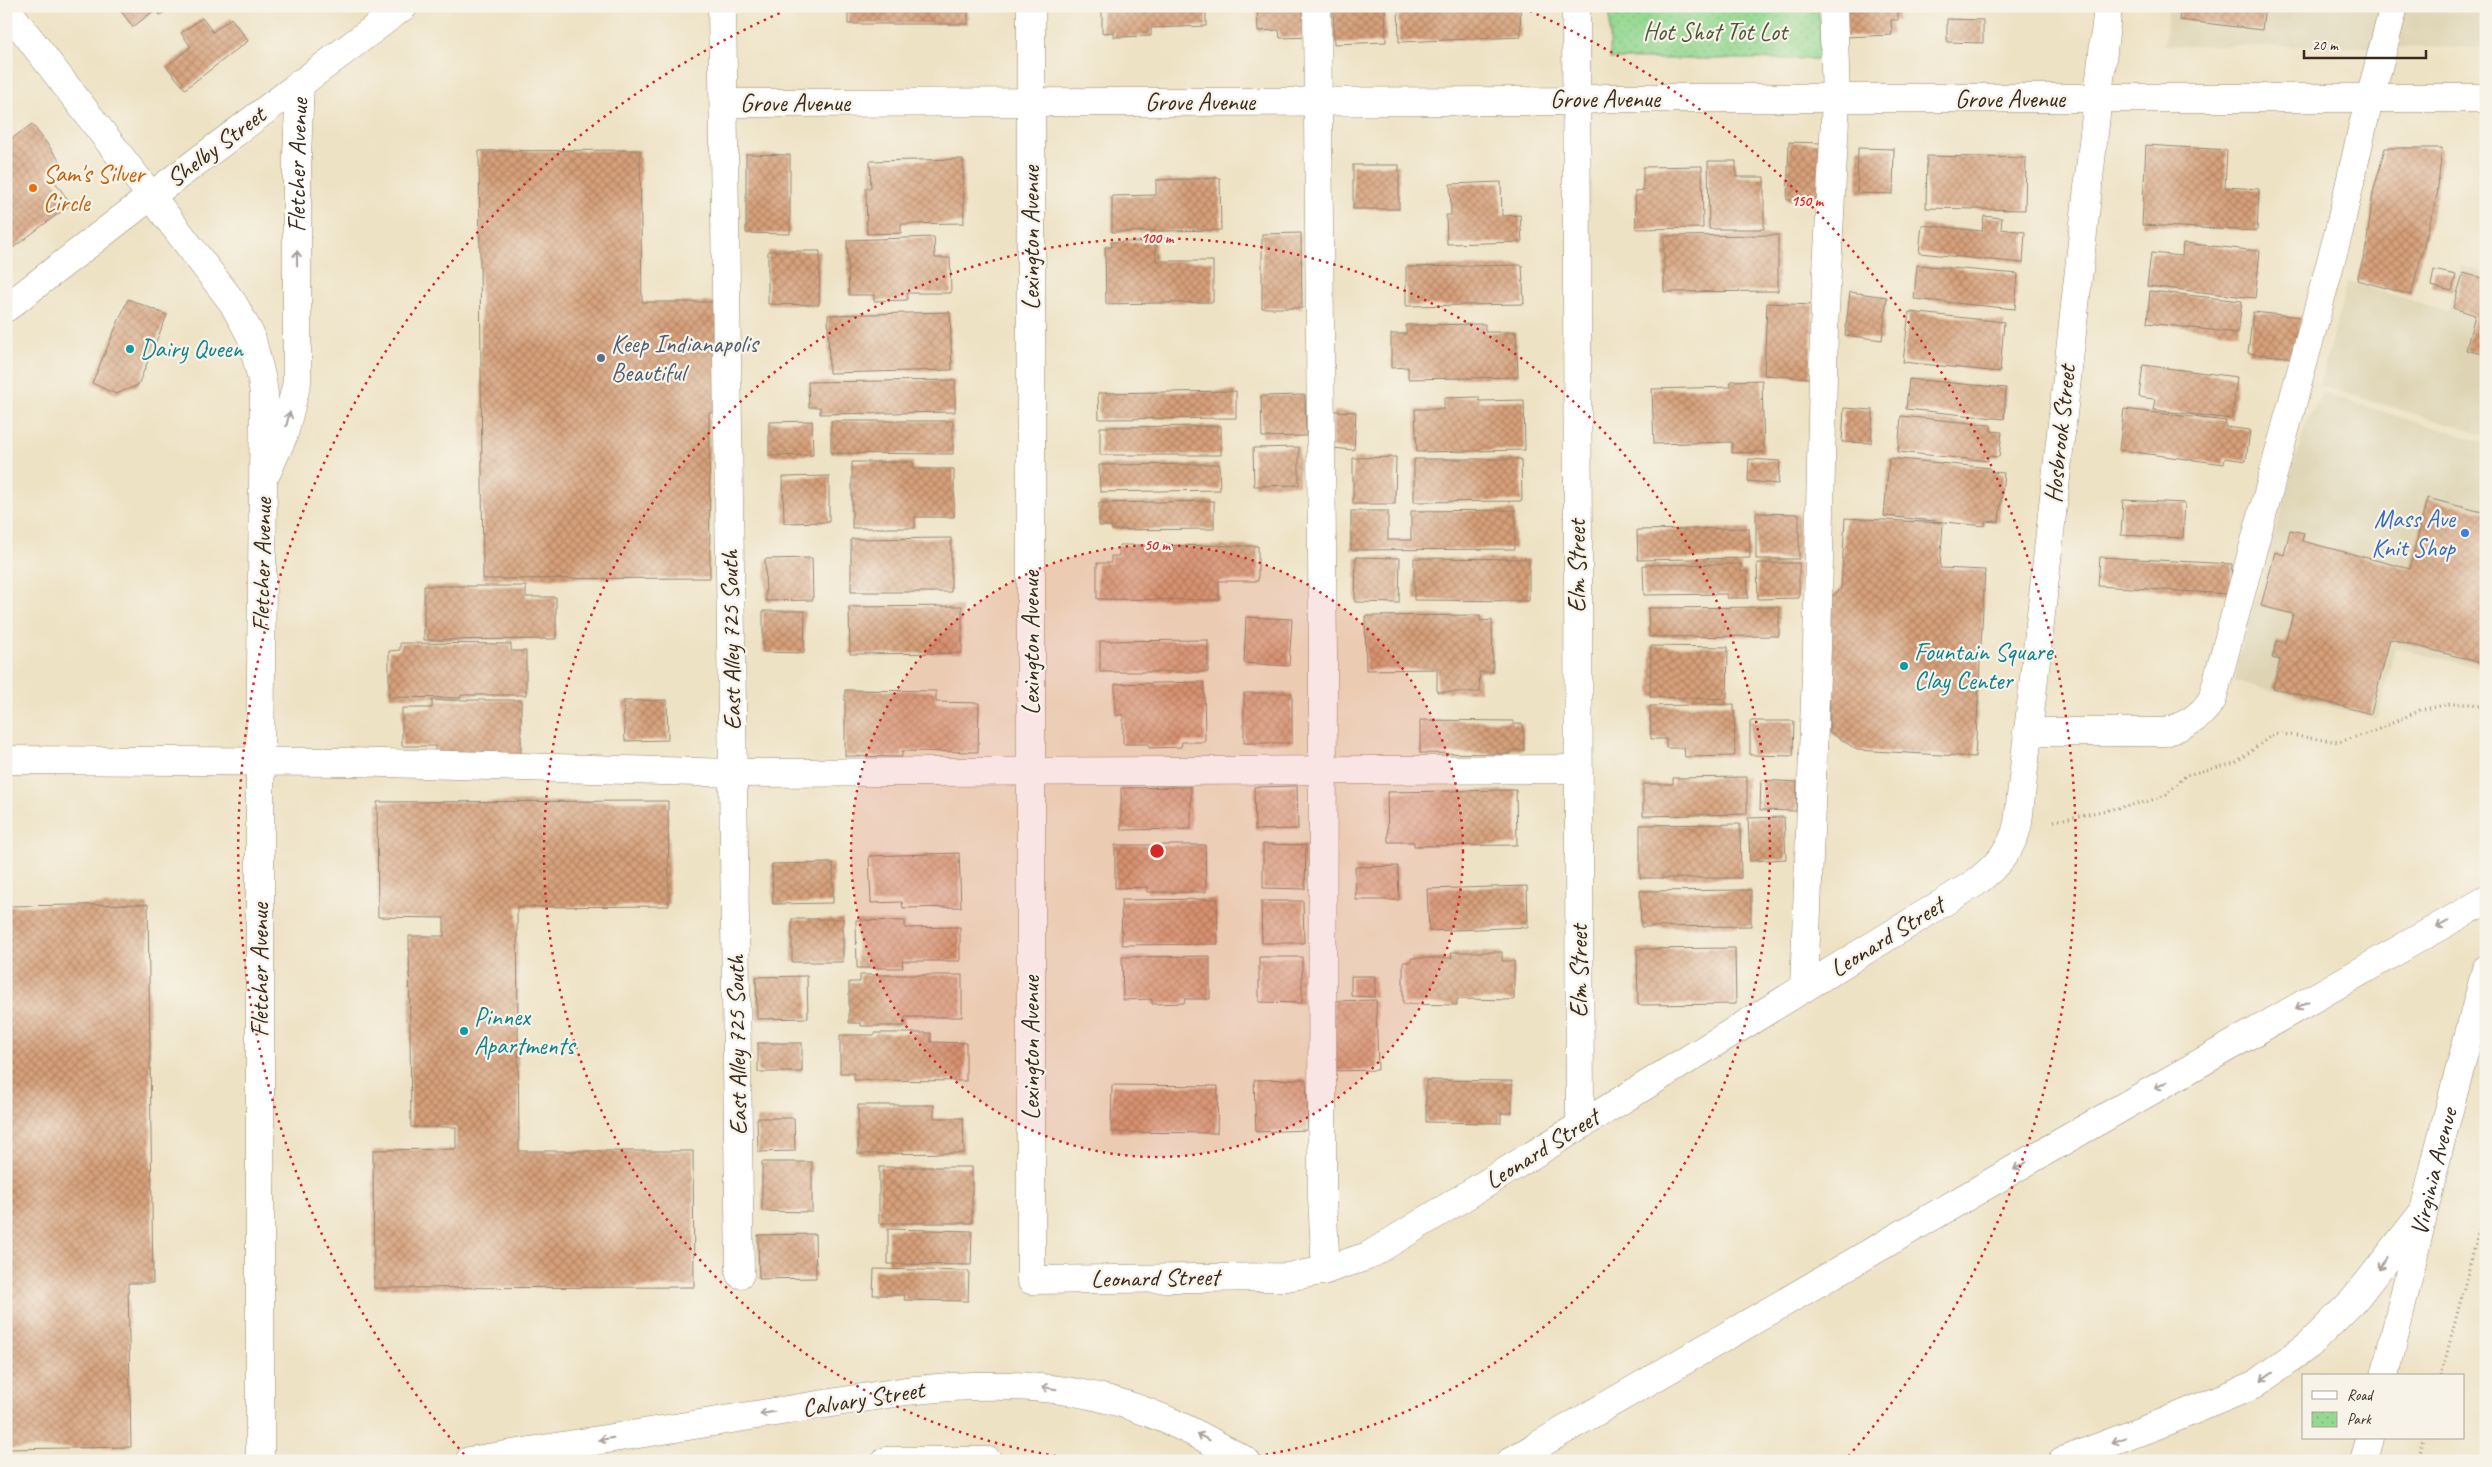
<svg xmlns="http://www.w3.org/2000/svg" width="2492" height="1467" viewBox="0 0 2492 1467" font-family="Caveat,sans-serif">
<defs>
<pattern id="park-dots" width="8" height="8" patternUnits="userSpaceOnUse" patternTransform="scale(1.25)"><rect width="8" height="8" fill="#94d891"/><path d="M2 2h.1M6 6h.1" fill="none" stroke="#80ba7d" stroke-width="1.8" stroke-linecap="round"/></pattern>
<pattern id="building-cross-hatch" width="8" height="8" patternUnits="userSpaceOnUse" patternTransform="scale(1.25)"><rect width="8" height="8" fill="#d7a07a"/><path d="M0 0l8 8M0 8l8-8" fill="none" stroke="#b08363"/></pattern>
</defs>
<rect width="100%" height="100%" fill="#f7f3e8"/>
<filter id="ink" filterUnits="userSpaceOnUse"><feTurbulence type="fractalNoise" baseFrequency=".02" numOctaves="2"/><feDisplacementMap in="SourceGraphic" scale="10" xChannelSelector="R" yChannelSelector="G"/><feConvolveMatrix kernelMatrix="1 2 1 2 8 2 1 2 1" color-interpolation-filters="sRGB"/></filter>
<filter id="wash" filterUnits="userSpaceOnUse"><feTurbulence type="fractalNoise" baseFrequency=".0096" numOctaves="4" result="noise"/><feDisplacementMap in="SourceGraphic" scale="20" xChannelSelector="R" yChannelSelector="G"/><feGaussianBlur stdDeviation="1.12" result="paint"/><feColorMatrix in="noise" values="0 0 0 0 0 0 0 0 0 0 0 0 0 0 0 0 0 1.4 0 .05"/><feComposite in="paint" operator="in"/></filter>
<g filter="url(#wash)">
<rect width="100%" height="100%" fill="#eee2c4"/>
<g fill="#ded4b4">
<polygon points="2169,6 2486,6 2486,48 2164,45"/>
<polygon points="2461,266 2486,273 2486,436 2319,385 2348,281 2448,311"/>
<polygon points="2322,393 2486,443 2486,669 2395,648 2377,719 2235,681 2238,661 2307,420"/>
</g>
<rect fill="url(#park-dots)" stroke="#688158" x="1610" y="6" width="210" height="53"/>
<g id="blocks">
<g fill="url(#building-cross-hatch)">
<polygon points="117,6 171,6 160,15 156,9 133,27"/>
<rect x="848" y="6" width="120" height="18"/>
<polygon points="1102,6 1206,6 1206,26 1151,28 1151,36 1114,37 1114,32 1102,33"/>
<polygon points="1257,6 1311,6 1312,37 1280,38 1279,30 1258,31"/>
<polygon points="1333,6 1385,6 1386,42 1334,44"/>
<polygon points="1398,6 1520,6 1521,37 1399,42"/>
<polygon points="1844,6 1898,6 1898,20 1891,20 1892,35 1845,37"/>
<polygon points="2181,6 2265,6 2262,30 2179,20"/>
<polygon points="202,18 213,32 231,18 248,41 185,89 166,66 191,47 181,33"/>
<polygon points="1947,19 1983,20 1983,43 1947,42"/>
<polygon points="32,124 60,161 47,171 71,204 6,253 6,143"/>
<polygon points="1789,142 1821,143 1820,200 1787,200"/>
<polygon points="2146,145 2227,150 2225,187 2259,189 2257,231 2142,225"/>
<polygon points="1858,148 1894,149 1893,194 1857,193"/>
<polygon points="2385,148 2442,148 2437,196 2411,295 2357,280 2366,248 2373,193"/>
<polygon points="640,150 642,302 720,302 721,413 709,413 710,578 483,579 479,151"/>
<polygon points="746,154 790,155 790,234 746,233"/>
<polygon points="1927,156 2026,158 2025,210 1926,208"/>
<polygon points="963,159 964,223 901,224 901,233 867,234 866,188 871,188 870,161"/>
<polygon points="1708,161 1736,161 1736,177 1764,177 1764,229 1709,229"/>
<rect x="1353" y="165" width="46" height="44"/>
<polygon points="1702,166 1703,228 1636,229 1635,191 1643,190 1643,167"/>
<polygon points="1220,178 1221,230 1112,232 1112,196 1156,195 1156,180"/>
<polygon points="1501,182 1502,216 1520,215 1522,242 1447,244 1446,215 1451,215 1450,184"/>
<polygon points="1984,216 2002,218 2001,229 2025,232 2023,263 1919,253 1922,225 1982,231"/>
<polygon points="1301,233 1302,308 1262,308 1262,234"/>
<polygon points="1778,235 1778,291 1664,292 1664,236"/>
<polygon points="934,237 935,258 950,258 951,293 907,293 907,300 874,301 874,295 849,295 847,240"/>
<polygon points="1111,242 1155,242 1156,261 1213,261 1213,302 1106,304 1105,247 1112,247"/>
<polygon points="2183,243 2260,251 2255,298 2147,286 2151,253 2182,256"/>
<polygon points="768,251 820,251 819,305 768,304"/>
<polygon points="1522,265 1524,304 1406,306 1406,267"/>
<polygon points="1917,265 2018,274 2015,309 1914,299"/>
<polygon points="2434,270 2456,275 2452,291 2431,286"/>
<polygon points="2463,273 2486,279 2486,355 2466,350 2475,315 2453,308"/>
<polygon points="2150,291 2242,301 2238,333 2147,323"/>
<polygon points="1850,292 1887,297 1882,340 1845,335"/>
<polygon points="128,299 167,315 138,385 116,394 92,383"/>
<polygon points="1767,303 1813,305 1810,378 1764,375"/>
<polygon points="950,312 952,370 829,373 828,315"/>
<polygon points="1909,312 2004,322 2000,372 1903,362"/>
<polygon points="2253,312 2301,317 2296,358 2248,353"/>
<polygon points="1485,324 1485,332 1516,332 1518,377 1408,379 1408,367 1391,368 1391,334 1406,334 1406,325"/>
<polygon points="2143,365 2237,377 2232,419 2153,410 2155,399 2139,397"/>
<polygon points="1909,379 2006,388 2004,419 1906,409"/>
<polygon points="955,380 955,412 820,414 820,407 809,407 808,382"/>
<polygon points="1762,380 1764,452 1732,453 1732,442 1654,444 1652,389 1731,387 1730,381"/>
<polygon points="1236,391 1236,418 1099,419 1098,393"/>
<polygon points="1305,395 1306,436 1262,437 1261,396"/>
<polygon points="1479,397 1479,401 1524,400 1525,450 1417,452 1415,409 1444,409 1444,398"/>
<polygon points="1844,408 1873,410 1871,443 1842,442"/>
<polygon points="2124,409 2226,421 2225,427 2250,430 2246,461 2225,458 2224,464 2119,450"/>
<polygon points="1334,411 1356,412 1354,450 1332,448"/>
<polygon points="1901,416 1991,425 1991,431 2002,432 1999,457 1988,456 1988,461 1898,452"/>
<polygon points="812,421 813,455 769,456 769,422"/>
<polygon points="831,421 953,421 953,454 831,453"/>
<polygon points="1221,426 1221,455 1100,455 1100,427"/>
<polygon points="1299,447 1299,485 1254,486 1253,448"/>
<polygon points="1396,457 1395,504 1353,504 1353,458"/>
<polygon points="1889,458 1990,468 1990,472 2004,473 1999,522 1985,521 1985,526 1884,516"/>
<polygon points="1414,459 1521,459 1522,501 1414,502"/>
<polygon points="1749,459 1780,461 1778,484 1748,481"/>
<polygon points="852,462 913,462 913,469 954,469 954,517 915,517 915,528 852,528"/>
<polygon points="1219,464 1220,490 1100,492 1099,465"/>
<polygon points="829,476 829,522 784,523 783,477"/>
<polygon points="2427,498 2486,513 2486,664 2390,639 2371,714 2273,688 2280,660 2272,658 2277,641 2285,643 2293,614 2261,606 2275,552 2284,555 2290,530 2304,533 2302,541 2410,569"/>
<polygon points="2123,500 2185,503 2183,538 2121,535"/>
<polygon points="1214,501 1214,529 1112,530 1111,526 1099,526 1099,503"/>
<polygon points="1515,510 1515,549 1351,550 1351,511 1388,511 1388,540 1411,540 1411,511"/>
<polygon points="1756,513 1799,514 1799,559 1756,559"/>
<polygon points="1845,518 1943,523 1940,568 1985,570 1975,757 1857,750 1830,732 1828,600 1841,589"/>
<polygon points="1749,528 1750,558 1638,560 1637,530"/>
<polygon points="951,538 951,592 851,592 851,539"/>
<polygon points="1119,545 1258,546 1258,581 1219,581 1219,600 1097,599 1097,563 1111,563 1111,556 1119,556"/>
<polygon points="1356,557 1400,558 1399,603 1355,602"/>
<polygon points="2100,557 2232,564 2230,594 2098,586"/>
<polygon points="812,558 813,600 766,601 765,559"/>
<polygon points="1414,558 1529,559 1529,601 1414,600"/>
<polygon points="1757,563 1799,563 1799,598 1758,599"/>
<polygon points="1741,564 1741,572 1747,571 1748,598 1727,598 1727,594 1644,595 1643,565"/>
<polygon points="424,586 526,586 526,597 556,597 556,639 424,640"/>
<polygon points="962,606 962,653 850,654 849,607"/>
<polygon points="1779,607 1779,636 1649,637 1648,608"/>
<polygon points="763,611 805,611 804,653 763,652"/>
<polygon points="1480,615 1480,621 1492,620 1493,672 1479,672 1480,692 1437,692 1437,669 1366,670 1365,616"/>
<polygon points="1246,617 1292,619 1289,666 1244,663"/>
<polygon points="1208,640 1208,672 1100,672 1100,641"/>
<polygon points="400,643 511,644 511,651 526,651 526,695 461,695 461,698 389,697 389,651 400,650"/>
<polygon points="1651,646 1728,647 1727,699 1650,697"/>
<polygon points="1204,682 1205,742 1182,742 1181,747 1149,748 1149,744 1123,744 1123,715 1115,715 1115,684"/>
<polygon points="845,690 936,691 936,702 979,703 978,752 902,751 902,757 845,756"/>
<rect x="1244" y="693" width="48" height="50"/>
<polygon points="432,700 521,700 521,757 435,757 435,746 402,746 402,708 432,708"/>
<polygon points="667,700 668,740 625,741 623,701"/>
<polygon points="1734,704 1735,756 1685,757 1684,748 1666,748 1666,739 1651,739 1650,706"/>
<polygon points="1420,720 1513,721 1513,724 1523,724 1524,750 1510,750 1510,754 1420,753"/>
<polygon points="1750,721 1794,721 1793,756 1750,755"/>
<polygon points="1747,777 1747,814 1643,816 1643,784 1673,784 1673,778"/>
<polygon points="1761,780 1797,782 1796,811 1760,810"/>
<polygon points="1297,786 1298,829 1255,830 1254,787"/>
<polygon points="1191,787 1191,829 1121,830 1121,788"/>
<polygon points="1516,790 1517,845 1414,846 1414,842 1388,842 1387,792"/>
<polygon points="668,801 669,906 517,907 519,1151 693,1151 694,1287 374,1288 373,1150 456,1149 456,1127 411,1127 409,936 444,936 444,918 378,917 377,802"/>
<polygon points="1784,817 1786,859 1750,861 1748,818"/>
<polygon points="1740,824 1741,878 1640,878 1640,825"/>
<polygon points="1263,844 1306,845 1305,889 1263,888"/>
<polygon points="1115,845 1205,845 1206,892 1147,892 1147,887 1115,888"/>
<polygon points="959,853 961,907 903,908 902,902 871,903 869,856"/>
<polygon points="833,863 833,903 773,904 772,864"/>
<polygon points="1398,866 1399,900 1356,900 1355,867"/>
<polygon points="1527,886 1528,927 1429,931 1427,889"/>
<polygon points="1751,890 1751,926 1641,927 1640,891"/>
<polygon points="1217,899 1218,944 1122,945 1121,900"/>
<polygon points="1261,901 1303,901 1304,943 1262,943"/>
<polygon points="148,904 153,1283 128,1283 131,1447 6,1449 6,906"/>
<rect x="792" y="919" width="51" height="43"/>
<polygon points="856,920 905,921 905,928 960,927 960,961 902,961 903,968 857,968"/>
<polygon points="1735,948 1736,1004 1638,1005 1637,949"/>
<polygon points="1451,952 1502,952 1502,961 1514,961 1514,1000 1457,999 1457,1005 1403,1004 1403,962 1411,962 1411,958 1452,958"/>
<polygon points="1210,956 1210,999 1185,999 1184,1003 1152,1004 1152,999 1123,1000 1122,957"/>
<polygon points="1259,957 1302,957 1302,1003 1259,1002"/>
<polygon points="860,975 962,975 962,1017 905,1017 905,1026 861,1026 861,1023 849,1023 849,982 860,982"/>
<polygon points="807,976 808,1018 757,1019 756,977"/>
<polygon points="1351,976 1375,976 1375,997 1351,996"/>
<polygon points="1376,1000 1378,1070 1334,1071 1333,1001"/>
<polygon points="875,1033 931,1033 931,1042 966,1043 966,1081 854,1080 854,1073 840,1073 840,1035 875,1035"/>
<rect x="758" y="1043" width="44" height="29"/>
<polygon points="1306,1079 1308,1130 1256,1132 1254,1080"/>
<polygon points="1426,1080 1512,1081 1512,1113 1501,1113 1501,1123 1426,1122"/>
<polygon points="1112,1085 1218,1086 1217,1133 1111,1132"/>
<polygon points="858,1105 934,1105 934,1118 963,1118 964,1153 858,1154"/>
<polygon points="757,1118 794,1118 795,1151 758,1152"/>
<polygon points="762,1162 812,1162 812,1212 762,1211"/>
<rect x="879" y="1167" width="93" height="56"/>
<polygon points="888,1229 972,1231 971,1265 888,1264"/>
<polygon points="815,1234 816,1278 759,1279 758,1235"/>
<polygon points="874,1269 969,1271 968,1301 904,1300 905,1295 873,1295"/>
</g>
</g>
</g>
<g filter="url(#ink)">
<use href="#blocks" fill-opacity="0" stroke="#948671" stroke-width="1"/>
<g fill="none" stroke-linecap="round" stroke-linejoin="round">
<defs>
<g id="minor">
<polyline points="722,6 740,1274"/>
<path d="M1031,6V1280L1287,1277L1322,1271L1368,1256L1975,883C1996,867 2013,849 2018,823L2108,6"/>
<polyline points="1317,6 1323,659 1322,1199 1326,1270"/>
<polyline points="1576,6 1580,1126"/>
<polyline points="6,8 151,196"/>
<polyline points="724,103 1576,101 1605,98 2486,98"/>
<path d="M2027,732H2165C2186,725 2199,719 2212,700L2339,231L2363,125L2394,6"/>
<polyline points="6,760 349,762 733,773 1578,769"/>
<polyline points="1804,988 1817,648 1824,328 1836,100 1833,6"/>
<path id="s1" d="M2385,1376L2439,1148L2486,969"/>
<polyline points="2364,1461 2370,1438"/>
</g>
<g id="major">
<polyline points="151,196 233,303 251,336 262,380 264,394 260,762 260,1461"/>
<polyline points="6,308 151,196 404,6"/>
<path id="s2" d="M267,472L284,434L297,382V156L300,83"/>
<path d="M469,1461L906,1391C987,1382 1070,1382 1147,1412C1182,1425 1214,1443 1246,1461"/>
<polyline points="886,1461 988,1461"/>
</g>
<g id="highway">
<polyline points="1511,1461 2023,1164 2486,900"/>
<polyline points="2062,1461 2165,1422 2254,1385 2309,1345 2354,1300 2424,1211"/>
</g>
</defs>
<use href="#minor" stroke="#948671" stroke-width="29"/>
<use href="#major" stroke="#948671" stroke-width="29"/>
<use href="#highway" stroke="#948671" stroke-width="29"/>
<g stroke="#948671" stroke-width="3" stroke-dasharray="1 4" stroke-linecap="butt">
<polyline points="2054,821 2146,802 2166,795 2186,775 2235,763 2275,733 2339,742 2375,731 2420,710 2450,704 2473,704 2486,708"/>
<polyline points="2441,1376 2486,1203"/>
<polyline points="2418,1461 2424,1438"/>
</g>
<use href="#minor" stroke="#fff" stroke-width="28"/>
<use href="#major" stroke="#fff" stroke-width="28"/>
<use href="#highway" stroke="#fff" stroke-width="28"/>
</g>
<defs><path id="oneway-shaft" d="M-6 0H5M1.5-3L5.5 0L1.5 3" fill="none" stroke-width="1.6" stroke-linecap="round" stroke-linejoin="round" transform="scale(1.25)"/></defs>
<g stroke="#a79f9a">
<use href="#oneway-shaft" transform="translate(297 258) rotate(-90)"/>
<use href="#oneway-shaft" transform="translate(288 419) rotate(-76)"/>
<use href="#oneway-shaft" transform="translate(2443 924) rotate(150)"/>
<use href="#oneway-shaft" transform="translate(2302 1005) rotate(150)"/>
<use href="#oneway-shaft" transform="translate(2161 1085) rotate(150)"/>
<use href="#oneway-shaft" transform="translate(2020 1166) rotate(150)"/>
<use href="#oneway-shaft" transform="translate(2383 1263) rotate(128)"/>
<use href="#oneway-shaft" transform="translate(2267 1376) rotate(144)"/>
<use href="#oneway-shaft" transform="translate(1049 1388) rotate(-171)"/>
<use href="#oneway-shaft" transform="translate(767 1413) rotate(171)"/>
<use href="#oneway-shaft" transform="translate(1203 1437) rotate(-154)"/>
<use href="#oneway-shaft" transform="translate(606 1439) rotate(171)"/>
<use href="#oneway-shaft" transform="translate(2119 1440) rotate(160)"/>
</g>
</g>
<circle cx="1157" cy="851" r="306" fill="#d62828" fill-opacity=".12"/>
<g fill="none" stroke="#d62828" stroke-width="2.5" stroke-dasharray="2.5 5">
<circle cx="1157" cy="851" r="306"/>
<path d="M1093 1461A613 613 0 1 1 1221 1461"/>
<path d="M469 1460A919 919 0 0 1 791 8M1523 8A919 919 0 0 1 1845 1460"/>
</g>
<circle fill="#e8710a" stroke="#f7f3e8" stroke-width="2" cx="33" cy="188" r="5"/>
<g fill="#0f9aa8" stroke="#f7f3e8" stroke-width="2">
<circle cx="130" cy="349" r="5"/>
<circle cx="1904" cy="666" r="5"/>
<circle cx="464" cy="1031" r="5"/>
</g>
<circle fill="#5c6f8a" stroke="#f7f3e8" stroke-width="2" cx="601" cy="358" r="5"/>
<circle fill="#3f7fe0" stroke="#f7f3e8" stroke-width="2" cx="2465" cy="533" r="5"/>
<g text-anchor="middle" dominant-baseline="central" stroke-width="4.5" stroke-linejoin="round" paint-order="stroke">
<g font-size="25" fill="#51563b" stroke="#f7f3e8">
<text x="1715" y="32">Hot Shot Tot Lot</text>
</g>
<g font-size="25" fill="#3b2a1e" stroke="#f7f3e8">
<text x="1605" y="99">Grove Avenue</text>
<text x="2010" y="99">Grove Avenue</text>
<text x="1200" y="102">Grove Avenue</text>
<text x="795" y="103">Grove Avenue</text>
<text transform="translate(216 147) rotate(-37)">Shelby Street</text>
<text stroke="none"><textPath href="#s2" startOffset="312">Fletcher Avenue</textPath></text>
<text transform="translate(1031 238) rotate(-90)">Lexington Avenue</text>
<text transform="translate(2060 434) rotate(-84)">Hosbrook Street</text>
<text transform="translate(262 565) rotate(-89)">Fletcher Avenue</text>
<text transform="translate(1577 566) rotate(-90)">Elm Street</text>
<text transform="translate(731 640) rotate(-91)">East Alley 725 South</text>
<text transform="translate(1031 643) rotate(-90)">Lexington Avenue</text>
<text transform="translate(1887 937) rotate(-32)">Leonard Street</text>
<text transform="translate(260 970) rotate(-90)">Fletcher Avenue</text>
<text transform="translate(1579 971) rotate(-90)">Elm Street</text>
<text transform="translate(737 1045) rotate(-91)">East Alley 725 South</text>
<text transform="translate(1031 1048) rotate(-90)">Lexington Avenue</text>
<text transform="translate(1542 1149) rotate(-32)">Leonard Street</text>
<text stroke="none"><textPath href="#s1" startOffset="210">Virginia Avenue</textPath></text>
<text transform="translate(1155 1278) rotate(-1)">Leonard Street</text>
<text transform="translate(863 1399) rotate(-9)">Calvary Street</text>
</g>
<g font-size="25" fill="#c56008" stroke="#f7f3e8" text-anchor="start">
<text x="43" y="174">Sam's Silver<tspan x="43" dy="29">Circle</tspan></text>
</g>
<g font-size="25" fill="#4e5e75" stroke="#f7f3e8" text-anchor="start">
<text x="611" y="344">Keep Indianapolis<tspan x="611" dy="29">Beautiful</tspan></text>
</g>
<g font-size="25" fill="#0d838f" stroke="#f7f3e8" text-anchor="start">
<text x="140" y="349">Dairy Queen</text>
<text x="1914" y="652">Fountain Square<tspan x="1914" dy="29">Clay Center</tspan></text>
<text x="474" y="1017">Pinnex<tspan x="474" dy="29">Apartments</tspan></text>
</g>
<g font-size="25" fill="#366cbe" stroke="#f7f3e8" text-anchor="end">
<text x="2455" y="519">Mass Ave<tspan x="2455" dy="29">Knit Shop</tspan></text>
</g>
</g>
<circle cx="1157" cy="851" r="8" fill="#d62828" stroke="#f7f3e8" stroke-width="2.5"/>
<g font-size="15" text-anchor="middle" font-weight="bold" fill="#d62828" stroke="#f7f3e8" stroke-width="4.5" stroke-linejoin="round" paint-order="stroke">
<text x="1807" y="206">150 m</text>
<text x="1157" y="243">100 m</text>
<text x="1157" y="550">50 m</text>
</g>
<rect width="2492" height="1467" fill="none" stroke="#f7f3e8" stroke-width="25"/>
<rect x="2302" y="1374" width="162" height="65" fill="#f7f3e8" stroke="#aca397"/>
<rect x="2312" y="1391" width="25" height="8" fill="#ffffff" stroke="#aca397"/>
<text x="2347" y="1400" font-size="15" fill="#3b2a1e">Road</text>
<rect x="2312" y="1412" width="25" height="15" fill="url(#park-dots)" stroke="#aca397"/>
<text x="2347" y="1424" font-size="15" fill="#3b2a1e">Park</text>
<path d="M2304 50v8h122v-8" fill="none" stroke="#3b2a1e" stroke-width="2.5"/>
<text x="2312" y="50" font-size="15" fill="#3b2a1e" stroke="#f7f3e8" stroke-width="4" paint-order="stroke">20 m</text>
</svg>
